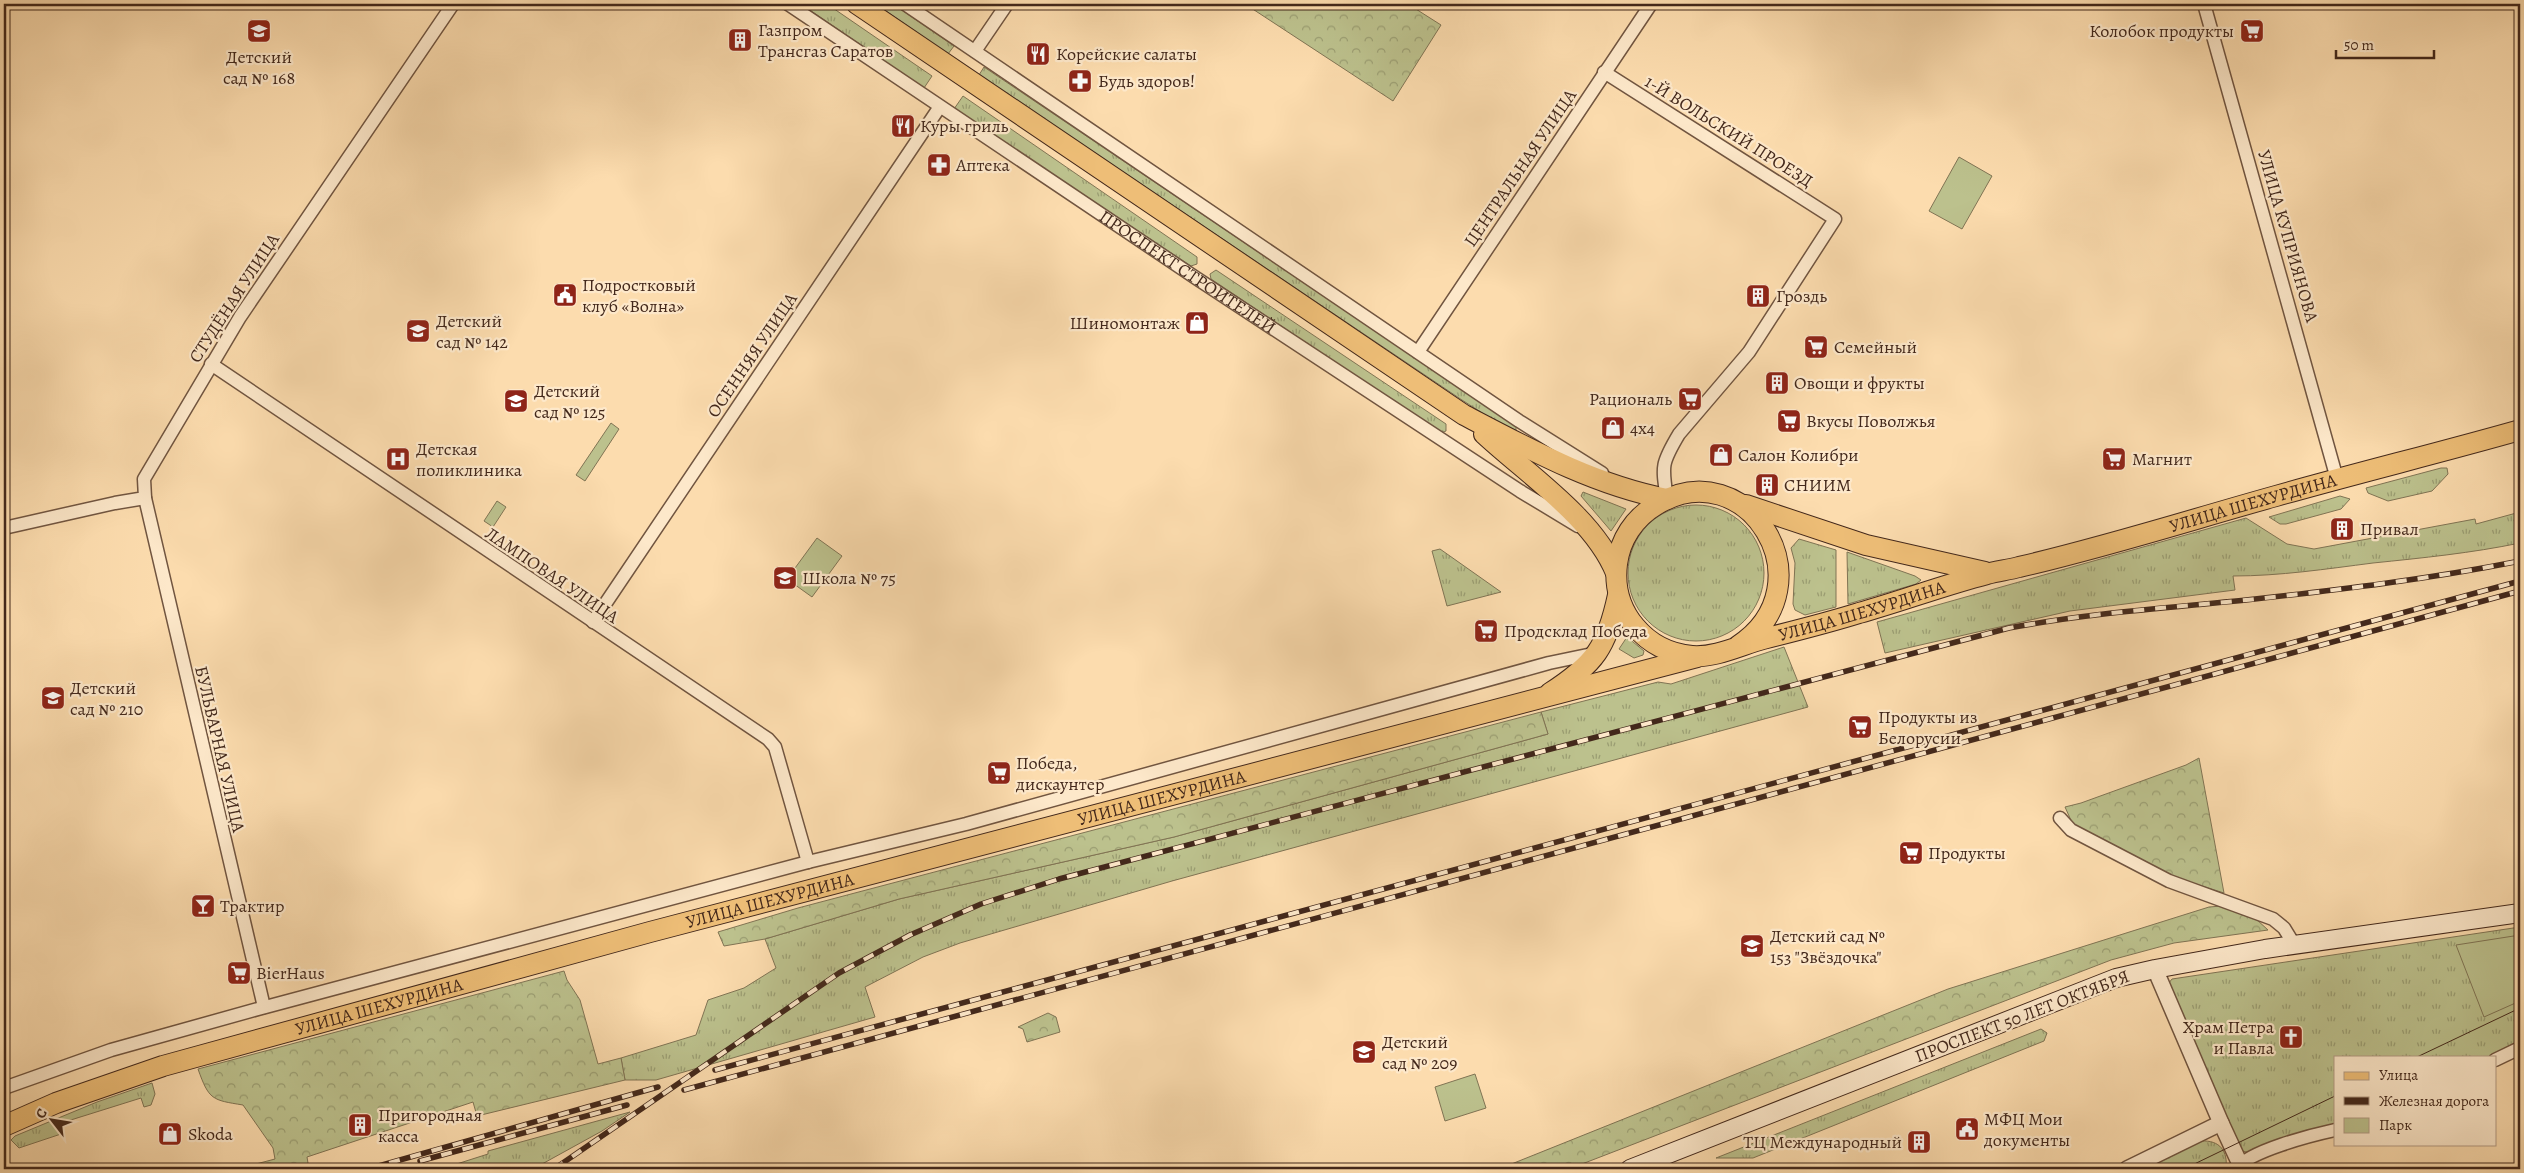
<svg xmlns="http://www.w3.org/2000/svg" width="2524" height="1173" viewBox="0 0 2524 1173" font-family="Alegreya,serif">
<defs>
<pattern id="grass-tufts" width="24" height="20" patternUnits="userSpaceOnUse" patternTransform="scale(1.25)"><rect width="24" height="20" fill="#bcc18d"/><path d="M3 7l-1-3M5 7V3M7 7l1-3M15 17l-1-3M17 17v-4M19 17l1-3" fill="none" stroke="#9a9d72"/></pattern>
<pattern id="forest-crowns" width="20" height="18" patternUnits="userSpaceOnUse" patternTransform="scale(1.25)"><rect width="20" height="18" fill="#bcc18d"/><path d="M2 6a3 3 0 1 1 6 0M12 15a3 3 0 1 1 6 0" fill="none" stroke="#9a9d72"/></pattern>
</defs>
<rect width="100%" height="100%" fill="#fcdcae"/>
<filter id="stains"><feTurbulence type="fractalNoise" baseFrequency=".004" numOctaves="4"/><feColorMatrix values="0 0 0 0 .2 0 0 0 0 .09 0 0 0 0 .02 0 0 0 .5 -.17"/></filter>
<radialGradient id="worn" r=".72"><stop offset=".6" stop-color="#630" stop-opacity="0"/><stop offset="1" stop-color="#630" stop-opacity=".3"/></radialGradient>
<g fill="url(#grass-tufts)" stroke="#807454">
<polygon points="801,4 827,4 932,76 924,88"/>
<polygon points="876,4 893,4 954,46 948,54"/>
<polygon points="984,67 1516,426 1516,431 1512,432 1462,400 979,75"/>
<polygon points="963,96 1197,257 1197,264 1191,266 954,109"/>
<polygon points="1216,270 1446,424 1446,431 1441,433 1211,279 1210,274"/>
<polygon points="2441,468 2447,468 2448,474 2432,491 2388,501 2368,493 2366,488"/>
<polygon points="1583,492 1626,509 1611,531 1581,496"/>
<polygon points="2340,496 2350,499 2341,509 2286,524 2280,524 2269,517"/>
<circle cx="1696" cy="573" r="68"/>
<path d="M2520,512V543C2472,553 2422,558 2373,563C2326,569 2280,576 2233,576L2235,590L2070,611L1885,653L1877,622L2246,518L2287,544L2314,549L2475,519L2476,524Z"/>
<polygon points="1799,539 1836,550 1836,607 1805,615 1795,610 1793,604 1795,563 1791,548"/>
<polygon points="1440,549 1501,592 1447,606 1432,551"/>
<polygon points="1847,552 1915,576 1921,580 1916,584 1848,604"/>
<polygon points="1627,637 1644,651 1643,655 1634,658 1619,649"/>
<polygon points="1784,647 1808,707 1172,881 960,943 923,957 865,987 875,1017 656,1080 625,1080 621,1058 696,1035 708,1000 744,988 776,968 765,939 899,899 1174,837 1548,734 1541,712 1658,682 1671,684"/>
<polygon points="2520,927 2520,1040 2488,1057 2335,1057 2335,1126 2251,1153 2242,1151 2227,1126 2168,984 2172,979"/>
<polygon points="2041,1029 2047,1033 2044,1041 1753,1158 1716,1158"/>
<polygon points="152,1083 155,1094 151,1105 144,1107 141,1098 58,1124 61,1134 19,1148 11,1140 15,1136 97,1102"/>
<polygon points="630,1112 602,1131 533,1169 441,1169 488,1154 488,1151"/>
<path d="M2201,1141C2220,1140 2228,1151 2226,1169H2142Z"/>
</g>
<g fill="url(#forest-crowns)" stroke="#807454">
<polygon points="1245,4 1408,4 1441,25 1393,101"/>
<polygon points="1541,712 1548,734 1174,837 899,899 765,939 724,946 718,932 798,908"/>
<polygon points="2199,758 2224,893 2171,876 2074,827 2065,807 2081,803 2186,765"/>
<polygon points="2222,906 2256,919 2268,930 2174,943 2111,960 1569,1169 1499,1169 1948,989 2209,907"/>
<path d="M564,971L567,980L580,1000L598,1064L621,1058L625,1080L477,1116L473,1102L307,1157L309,1169H237L275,1159L273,1148L243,1105C212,1100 209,1100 198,1069Z"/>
<polygon points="1048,1013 1056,1017 1060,1032 1027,1042 1023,1029 1018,1027"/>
<polygon points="1676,1164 1739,1167 1741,1169 1661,1169"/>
</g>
<g fill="#bcc18d" stroke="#807454">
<polygon points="1959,157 1992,176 1962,229 1929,211"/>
<polygon points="611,423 619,429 585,481 576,475"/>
<polygon points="497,501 506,507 493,527 484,521"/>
<polygon points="817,538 842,556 812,597 787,579"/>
<polygon points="2520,935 2520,1001 2484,1017 2456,945"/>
<polygon points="1475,1074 1486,1108 1445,1121 1435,1087"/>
</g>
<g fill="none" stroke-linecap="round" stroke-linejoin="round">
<defs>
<g id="minor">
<path id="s1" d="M788,4L1196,278L1520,491L1578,526"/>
<polyline points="905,4 1519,421 1602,473"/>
<polyline points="2204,4 2337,479"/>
<polyline points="975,51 1007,4"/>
<path d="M1604,72L1835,219L1749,352L1679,434C1661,464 1662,466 1667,499"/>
<polyline points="1418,352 1651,4"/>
<polyline points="211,364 768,739 775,747 808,862"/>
<polyline points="145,498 264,1007"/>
<polyline points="4,528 115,503 145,498 144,479 240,317 453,4"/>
<polyline points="593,622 939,108"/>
<polyline points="2060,818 2071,830 2169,881 2273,919 2284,928 2295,946"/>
<polyline points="2495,1060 2520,1048"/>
<polyline points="4,1088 111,1050 258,1009 808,862 966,824 1549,663 1597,653"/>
<path d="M2236,1169C2249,1151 2312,1135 2335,1130"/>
</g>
<g id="tertiary">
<polyline points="2221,1123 2240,1164"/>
<polyline points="2127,1169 2221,1123 2155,969"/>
</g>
<polyline id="secondary" points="1630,1169 2116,978 2155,969 2265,949 2520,913"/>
<g id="primary">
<path d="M857,4L1464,415C1529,449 1594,485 1667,499"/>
<path d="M1484,434C1527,474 1594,518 1616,573"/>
<polyline points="1746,505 1866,545 1985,572"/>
<path id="s2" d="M1738,646C1831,585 1747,449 1656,505C1634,518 1620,540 1617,564C1611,612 1646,652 1692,656C1715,658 1741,645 1763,639C1795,631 1827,623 1859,613C1902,601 1944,585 1987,574C1997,571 2008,570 2019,567C2106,547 2190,520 2276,496C2357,473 2439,453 2520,430"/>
<path d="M1550,693C1595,664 1607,647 1618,595"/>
<path id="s3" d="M4,1126L56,1103L163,1066L650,932L1697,657"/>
</g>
</defs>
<use href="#minor" stroke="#715540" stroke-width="15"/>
<use href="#tertiary" stroke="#715540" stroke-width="18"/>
<use href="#secondary" stroke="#43281b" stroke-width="20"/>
<use href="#primary" stroke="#43281b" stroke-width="22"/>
<use href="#minor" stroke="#fde8ca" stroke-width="12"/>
<use href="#tertiary" stroke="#fde8ca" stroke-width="15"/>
<use href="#secondary" stroke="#fde8ca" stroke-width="18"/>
<use href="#primary" stroke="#eebe77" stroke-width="20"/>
<g stroke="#43281b" stroke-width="1">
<polyline points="2417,1057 2520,1008"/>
<polyline points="2184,1169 2335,1096"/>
</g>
<defs>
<g id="rail">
<polyline points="715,1070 2520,581"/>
<polyline points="684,1090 2520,591"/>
<polyline points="420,1161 627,1105"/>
<polyline points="368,1169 658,1087"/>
<path d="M554,1169L839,973L910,935L981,904L1059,879L2009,628C2089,613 2166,608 2246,600C2338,590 2430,579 2520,561"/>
</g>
</defs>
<use href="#rail" stroke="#43281b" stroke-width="5.5"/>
<use href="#rail" stroke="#fde8ca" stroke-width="4" stroke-dasharray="11" stroke-linecap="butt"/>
</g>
<defs>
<symbol id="school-square" viewBox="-11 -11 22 22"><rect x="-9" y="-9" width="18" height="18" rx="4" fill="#8f2418" stroke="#fde8ca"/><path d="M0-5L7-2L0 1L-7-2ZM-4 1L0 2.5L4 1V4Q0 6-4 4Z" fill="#fff"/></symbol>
<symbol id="supermarket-square" viewBox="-11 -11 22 22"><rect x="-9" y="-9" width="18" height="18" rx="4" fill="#8f2418" stroke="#fde8ca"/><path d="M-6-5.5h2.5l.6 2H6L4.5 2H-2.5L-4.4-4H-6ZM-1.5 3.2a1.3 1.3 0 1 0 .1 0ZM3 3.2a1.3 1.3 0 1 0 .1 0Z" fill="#fff"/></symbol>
<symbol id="building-square" viewBox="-11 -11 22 22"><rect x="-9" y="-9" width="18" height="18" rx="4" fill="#8f2418" stroke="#fde8ca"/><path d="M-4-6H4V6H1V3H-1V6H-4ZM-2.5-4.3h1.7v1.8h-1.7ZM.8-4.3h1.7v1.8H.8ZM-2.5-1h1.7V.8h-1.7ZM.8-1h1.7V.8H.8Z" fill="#fff"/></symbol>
<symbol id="restaurant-square" viewBox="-11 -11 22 22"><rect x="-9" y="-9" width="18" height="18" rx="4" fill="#8f2418" stroke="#fde8ca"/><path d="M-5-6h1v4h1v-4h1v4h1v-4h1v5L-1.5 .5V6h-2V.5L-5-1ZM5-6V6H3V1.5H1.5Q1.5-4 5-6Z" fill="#fff"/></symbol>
<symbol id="pharmacy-square" viewBox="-11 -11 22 22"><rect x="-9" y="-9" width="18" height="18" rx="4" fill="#8f2418" stroke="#fde8ca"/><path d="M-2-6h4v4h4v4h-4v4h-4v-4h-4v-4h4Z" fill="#fff"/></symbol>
<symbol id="civic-square" viewBox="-11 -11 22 22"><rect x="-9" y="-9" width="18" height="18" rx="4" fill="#8f2418" stroke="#fde8ca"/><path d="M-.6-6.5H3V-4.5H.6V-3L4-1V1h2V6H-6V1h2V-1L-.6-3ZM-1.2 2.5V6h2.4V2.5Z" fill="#fff"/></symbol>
<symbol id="shop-square" viewBox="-11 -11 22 22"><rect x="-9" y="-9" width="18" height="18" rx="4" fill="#8f2418" stroke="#fde8ca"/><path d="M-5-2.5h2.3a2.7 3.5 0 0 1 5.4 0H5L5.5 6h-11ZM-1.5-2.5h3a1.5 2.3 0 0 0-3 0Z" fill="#fff"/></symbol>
<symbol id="hospital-square" viewBox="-11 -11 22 22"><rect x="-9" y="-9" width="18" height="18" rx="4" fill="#8f2418" stroke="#fde8ca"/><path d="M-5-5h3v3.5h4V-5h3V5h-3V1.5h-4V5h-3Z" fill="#fff"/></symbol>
<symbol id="bar-square" viewBox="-11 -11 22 22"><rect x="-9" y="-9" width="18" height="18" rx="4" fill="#8f2418" stroke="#fde8ca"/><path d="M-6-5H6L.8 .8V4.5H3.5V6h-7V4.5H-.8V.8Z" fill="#fff"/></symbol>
<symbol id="church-square" viewBox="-11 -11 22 22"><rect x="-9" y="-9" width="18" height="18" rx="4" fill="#8f2418" stroke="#fde8ca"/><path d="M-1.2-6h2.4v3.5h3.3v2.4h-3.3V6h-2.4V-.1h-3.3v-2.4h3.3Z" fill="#fff"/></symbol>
</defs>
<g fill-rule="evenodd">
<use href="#school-square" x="245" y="17" width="28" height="28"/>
<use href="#supermarket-square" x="2238" y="17" width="28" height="28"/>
<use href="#building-square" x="726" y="26" width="28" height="28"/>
<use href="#restaurant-square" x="1024" y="40" width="28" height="28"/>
<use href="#pharmacy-square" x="1066" y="67" width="28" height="28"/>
<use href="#restaurant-square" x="889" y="112" width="28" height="28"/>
<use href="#pharmacy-square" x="925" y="151" width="28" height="28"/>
<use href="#civic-square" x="551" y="281" width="28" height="28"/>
<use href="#building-square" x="1744" y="282" width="28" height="28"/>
<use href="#shop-square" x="1183" y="309" width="28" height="28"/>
<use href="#school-square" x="404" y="317" width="28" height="28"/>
<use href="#supermarket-square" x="1802" y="333" width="28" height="28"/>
<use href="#building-square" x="1763" y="369" width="28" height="28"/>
<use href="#supermarket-square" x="1676" y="385" width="28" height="28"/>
<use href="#school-square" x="502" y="387" width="28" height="28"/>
<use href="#supermarket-square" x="1775" y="407" width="28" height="28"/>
<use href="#shop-square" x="1599" y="414" width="28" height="28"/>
<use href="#shop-square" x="1707" y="441" width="28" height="28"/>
<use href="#hospital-square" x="384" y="445" width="28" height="28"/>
<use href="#supermarket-square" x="2100" y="445" width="28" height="28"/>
<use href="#building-square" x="1753" y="471" width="28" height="28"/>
<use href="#building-square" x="2328" y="515" width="28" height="28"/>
<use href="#school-square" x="771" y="564" width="28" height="28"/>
<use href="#supermarket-square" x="1472" y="617" width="28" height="28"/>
<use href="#school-square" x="39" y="684" width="28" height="28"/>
<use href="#supermarket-square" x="1846" y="713" width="28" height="28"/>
<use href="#supermarket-square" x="985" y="759" width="28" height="28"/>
<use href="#supermarket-square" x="1897" y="839" width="28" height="28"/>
<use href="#bar-square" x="189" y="892" width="28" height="28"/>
<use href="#school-square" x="1738" y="932" width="28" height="28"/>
<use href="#supermarket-square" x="225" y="959" width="28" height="28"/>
<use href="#church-square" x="2277" y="1023" width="28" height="28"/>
<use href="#school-square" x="1350" y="1038" width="28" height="28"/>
<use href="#building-square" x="346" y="1111" width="28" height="28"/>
<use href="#civic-square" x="1953" y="1115" width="28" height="28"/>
<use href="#shop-square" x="156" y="1120" width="28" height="28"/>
<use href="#building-square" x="1905" y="1128" width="28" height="28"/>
</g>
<g text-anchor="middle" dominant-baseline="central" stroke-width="4.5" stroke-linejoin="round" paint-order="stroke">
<g font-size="18" fill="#43281b" stroke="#fde8ca" text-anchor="start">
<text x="758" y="30">Газпром<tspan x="758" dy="21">Трансгаз Саратов</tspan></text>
<text x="2234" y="31" text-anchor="end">Колобок продукты</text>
<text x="1056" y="54">Корейские салаты</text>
<text x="259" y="57" text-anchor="middle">Детский<tspan x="259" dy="21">сад № 168</tspan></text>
<text x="1098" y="81">Будь здоров!</text>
<text x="920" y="126">Куры гриль</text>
<text x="956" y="165">Аптека</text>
<text x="582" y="285">Подростковый<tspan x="582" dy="21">клуб «Волна»</tspan></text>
<text x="1776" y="296">Гроздь</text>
<text x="436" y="321">Детский<tspan x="436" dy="21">сад № 142</tspan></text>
<text x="1180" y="323" text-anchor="end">Шиномонтаж</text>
<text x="1834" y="347">Семейный</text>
<text x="1794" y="383">Овощи и фрукты</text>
<text x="534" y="391">Детский<tspan x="534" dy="21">сад № 125</tspan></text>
<text x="1672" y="399" text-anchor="end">Рациональ</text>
<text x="1806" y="421">Вкусы Поволжья</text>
<text x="1630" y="428">4x4</text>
<text x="416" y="449">Детская<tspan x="416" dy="21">поликлиника</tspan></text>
<text x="1738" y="455">Салон Колибри</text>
<text x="2132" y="459">Магнит</text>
<text x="1784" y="485">СНИИМ</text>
<text x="2360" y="529">Привал</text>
<text x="802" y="578">Школа № 75</text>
<text x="1504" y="631">Продсклад Победа</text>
<text x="70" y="688">Детский<tspan x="70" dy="21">сад № 210</tspan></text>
<text x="1878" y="717">Продукты из<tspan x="1878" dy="21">Белорусии</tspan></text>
<text x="1016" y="763">Победа,<tspan x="1016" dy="21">дискаунтер</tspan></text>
<text x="1928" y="853">Продукты</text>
<text x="220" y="906">Трактир</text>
<text x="1770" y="936">Детский сад №<tspan x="1770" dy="21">153 "Звёздочка"</tspan></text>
<text x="256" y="973">BierHaus</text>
<text x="2274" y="1027" text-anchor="end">Храм Петра<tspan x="2274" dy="21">и Павла</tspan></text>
<text x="1382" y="1042">Детский<tspan x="1382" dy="21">сад № 209</tspan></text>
<text x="378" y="1115">Пригородная<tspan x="378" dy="21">касса</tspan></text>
<text x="1984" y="1119">МФЦ Мои<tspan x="1984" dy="21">документы</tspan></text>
<text x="188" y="1134">Skoda</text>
<text x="1902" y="1142" text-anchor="end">ТЦ Международный</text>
</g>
<g font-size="18" fill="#43281b" stroke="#fde8ca">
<text transform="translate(1729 131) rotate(32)">1-Й ВОЛЬСКИЙ ПРОЕЗД</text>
<text transform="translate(1520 168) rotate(-56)">ЦЕНТРАЛЬНАЯ УЛИЦА</text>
<text transform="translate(2288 236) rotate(74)">УЛИЦА КУПРИЯНОВА</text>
<text stroke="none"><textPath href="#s1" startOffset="481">ПРОСПЕКТ СТРОИТЕЛЕЙ</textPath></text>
<text transform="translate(234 298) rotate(-57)">СТУДЁНАЯ УЛИЦА</text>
<text transform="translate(752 355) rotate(-56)">ОСЕННЯЯ УЛИЦА</text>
<text stroke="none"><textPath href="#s2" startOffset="1046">УЛИЦА ШЕХУРДИНА</textPath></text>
<text transform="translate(552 575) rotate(34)">ЛАМПОВАЯ УЛИЦА</text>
<text stroke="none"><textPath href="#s2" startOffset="640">УЛИЦА ШЕХУРДИНА</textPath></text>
<text transform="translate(220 749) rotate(77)">БУЛЬВАРНАЯ УЛИЦА</text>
<text stroke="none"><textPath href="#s3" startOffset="1204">УЛИЦА ШЕХУРДИНА</textPath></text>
<text stroke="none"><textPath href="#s3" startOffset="799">УЛИЦА ШЕХУРДИНА</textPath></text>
<text stroke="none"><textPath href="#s3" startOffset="394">УЛИЦА ШЕХУРДИНА</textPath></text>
<text transform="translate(2022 1016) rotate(-21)">ПРОСПЕКТ 50 ЛЕТ ОКТЯБРЯ</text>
</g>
</g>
<rect width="2524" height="1173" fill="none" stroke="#fcdcae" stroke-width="20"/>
<rect x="5" y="5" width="2514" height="1163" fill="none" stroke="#43281b" stroke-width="2.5"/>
<rect x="10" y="10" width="2504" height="1153" fill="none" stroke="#43281b"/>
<rect x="2334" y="1056" width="162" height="90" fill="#fde8ca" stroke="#b39b84"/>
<rect x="2344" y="1072" width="25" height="8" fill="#eebe77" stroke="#b39b84"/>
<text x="2379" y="1080" font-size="15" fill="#43281b">Улица</text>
<rect x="2344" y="1097" width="25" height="8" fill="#43281b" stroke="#b39b84"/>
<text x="2379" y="1106" font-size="15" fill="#43281b">Железная дорога</text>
<rect x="2344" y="1118" width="25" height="15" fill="#bcc18d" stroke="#b39b84"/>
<text x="2379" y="1130" font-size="15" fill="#43281b">Парк</text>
<g transform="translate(52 1120) rotate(301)" stroke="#fde8ca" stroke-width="4" paint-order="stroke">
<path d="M0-4L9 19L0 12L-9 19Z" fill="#43281b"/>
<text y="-8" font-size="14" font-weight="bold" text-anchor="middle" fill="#43281b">С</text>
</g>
<path d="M2336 50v8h98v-8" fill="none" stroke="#43281b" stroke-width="2.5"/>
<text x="2344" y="50" font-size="15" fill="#43281b" stroke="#fde8ca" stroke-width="4" paint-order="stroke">50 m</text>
<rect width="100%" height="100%" filter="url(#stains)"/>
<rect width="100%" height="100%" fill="url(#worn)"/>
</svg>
